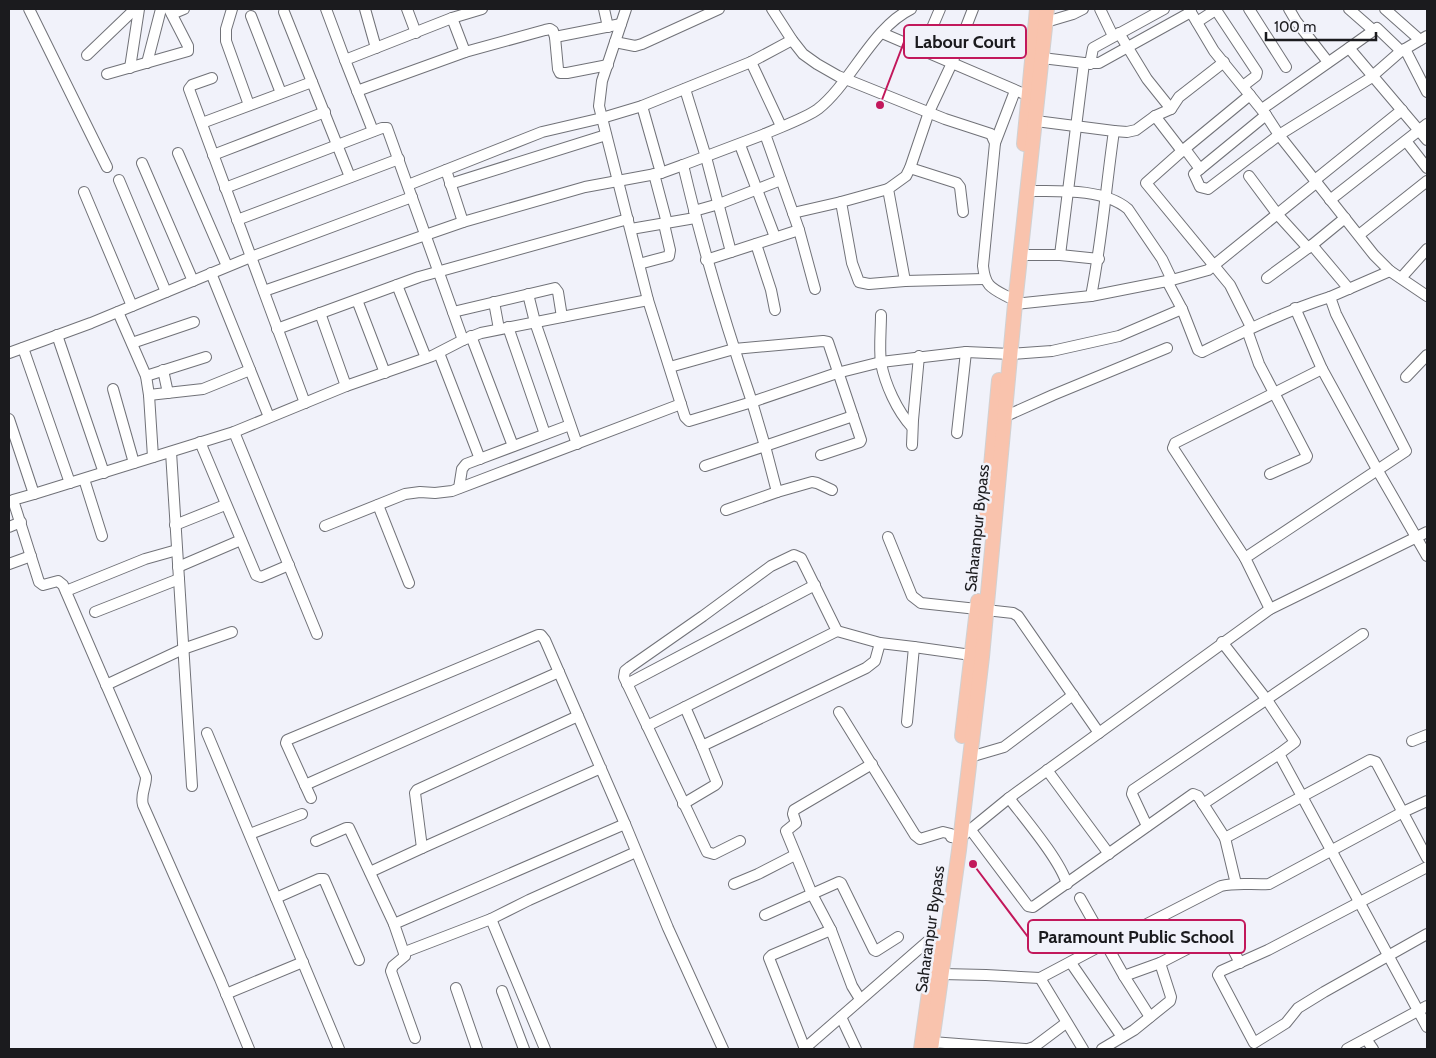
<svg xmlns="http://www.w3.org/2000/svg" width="1436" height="1058" viewBox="0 0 1436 1058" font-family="Cabin,sans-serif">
<rect width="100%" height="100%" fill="#f1f2fa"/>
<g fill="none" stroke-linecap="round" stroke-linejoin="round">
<defs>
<g id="minor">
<polyline points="29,9 107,167"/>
<polyline points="232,9 226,29 226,41 249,105"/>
<polyline points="326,9 345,60"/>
<polyline points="365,9 376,48"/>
<polyline points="407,9 416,33"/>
<polyline points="604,9 608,27"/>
<path d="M626,9L602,81L599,106L648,300L685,417L689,421L752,402C725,323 702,246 683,165L765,134"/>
<path d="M772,9L792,40L803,54L817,64L838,76L945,119L991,134L995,143L983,266C985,286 991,288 1008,297"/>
<polyline points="1100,9 1113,36"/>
<polyline points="1189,9 1214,51 1266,115 1279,135 1374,255 1390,271 1427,296"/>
<polyline points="1249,9 1286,67"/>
<polyline points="1289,9 1296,21 1328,62"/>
<polyline points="1349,9 1373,30"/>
<polyline points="1385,9 1420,40"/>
<polyline points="1216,10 1257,72 1256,76 1243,86"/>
<polyline points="284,12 350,177"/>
<polyline points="172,14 184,9"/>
<polyline points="251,16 281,93"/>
<polyline points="452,18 465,52"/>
<polyline points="1046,22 1073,14 1083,9"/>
<polyline points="1197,22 1217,9"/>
<polyline points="882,33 1029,96"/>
<polyline points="1119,33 1147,79 1171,109"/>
<polyline points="555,37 621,24"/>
<polyline points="615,42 635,46 642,44 719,9"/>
<polyline points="1349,48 1377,28 1401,51"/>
<polyline points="923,49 940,9"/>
<polyline points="1405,49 1427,36"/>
<polyline points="87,55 135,9"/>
<polyline points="1042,58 1084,63 1060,255"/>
<polyline points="751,62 781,126"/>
<polyline points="147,63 161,9"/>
<polyline points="1084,63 1099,63 1108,58 1191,12"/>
<polyline points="1090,64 1093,48 1164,9"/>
<polyline points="130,68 139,9"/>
<polyline points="107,74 188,51 188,46 169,9"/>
<polyline points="212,78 192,85 189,89 305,403"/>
<polyline points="685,89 706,157 731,252 706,260"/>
<polyline points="357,91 465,52 545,30 550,29 553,31 555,37 558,69 560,73 567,73 608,65"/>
<polyline points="642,106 661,173"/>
<polyline points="1262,109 1349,48 1427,140"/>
<polyline points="1266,115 1194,174 1200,187 1208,189 1279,135 1369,79 1401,51 1405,49 1427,92"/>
<polyline points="1155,116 1182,151 1250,95"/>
<path d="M1036,121L1114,131C1106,186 1102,241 1091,296"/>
<polyline points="202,123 312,82"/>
<polyline points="373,131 345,60 452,18 482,9"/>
<polyline points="1114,131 1127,132 1136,130 1155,116 1171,109 1179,97 1224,62"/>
<polyline points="1406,141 1427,168"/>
<polyline points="995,143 1015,91"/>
<polyline points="740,145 775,237"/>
<polyline points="1185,149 1200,169"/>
<polyline points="1182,151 1146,183 1230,285 1251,327"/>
<polyline points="178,153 227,266"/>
<polyline points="213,155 325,112"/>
<polyline points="142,163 193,281"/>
<polyline points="910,168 957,183 960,187 963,212"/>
<polyline points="446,170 463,222"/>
<polyline points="654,174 667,223"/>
<polyline points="1249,176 1278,215 1308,248"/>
<polyline points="119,180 166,292"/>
<polyline points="1315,180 1402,110"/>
<polyline points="450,184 606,135"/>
<polyline points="408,185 542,132 602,118 642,106 751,62 792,40"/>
<polyline points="225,188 382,128 387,128 463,340"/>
<polyline points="888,189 841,202 852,263 859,282 869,284 905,281 984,279"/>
<path d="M1028,191C1058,191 1103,188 1128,209L1162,259L1172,280"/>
<polyline points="84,192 132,306"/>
<polyline points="1330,200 1427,124"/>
<path d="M841,202L793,213L765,134C780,127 806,118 818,109C851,83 872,28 911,9"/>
<polyline points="694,211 719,204 781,180"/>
<polyline points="237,220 399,159"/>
<polyline points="631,229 695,218"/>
<polyline points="799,230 815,289"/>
<polyline points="1359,235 1427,181"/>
<polyline points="756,244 771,290 775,310"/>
<polyline points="1312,245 1349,289"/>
<polyline points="731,252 799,230 793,213"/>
<polyline points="1020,255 1060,255 1099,259"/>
<polyline points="639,264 669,256 670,250 664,224"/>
<polyline points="211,273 269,417"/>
<polyline points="1267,278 1312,245 1345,218"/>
<polyline points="1401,278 1427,249"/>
<polyline points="905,281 888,189 906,176 910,168 929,112 952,63 973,9"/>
<path d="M1167,281L1182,309L1198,350L1202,352C1245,331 1285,311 1330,297"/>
<polyline points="397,285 426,358"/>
<polyline points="264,291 463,222 585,187 661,173 683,165"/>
<polyline points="528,294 535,322 577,444"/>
<polyline points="357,300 385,373"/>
<polyline points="494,302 499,329"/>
<polyline points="1015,304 1091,296 1172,280 1208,270 1317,182"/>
<polyline points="1295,308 1322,369 1378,471 1427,556"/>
<polyline points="118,312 146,376 149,395 153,457"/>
<polyline points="453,312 555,288 558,292 562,317"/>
<polyline points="320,313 346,386"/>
<path d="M881,315C881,330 879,348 881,363C885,384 897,411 912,427"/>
<polyline points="508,327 545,434"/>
<polyline points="277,329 419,277 628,219"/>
<polyline points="1247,330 1259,364 1307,456 1306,458 1270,474"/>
<polyline points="57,335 104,473"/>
<polyline points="471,336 513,446"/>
<polyline points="132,343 194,322"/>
<polyline points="23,348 70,483"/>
<polyline points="9,353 91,323 251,257 412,197"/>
<polyline points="439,353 480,459"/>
<polyline points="670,367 734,349 823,341 828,342 861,440 860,442 821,455"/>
<polyline points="163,370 168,393"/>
<polyline points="146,376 206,357"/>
<polyline points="1406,377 1427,355"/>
<polyline points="113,389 134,463"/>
<polyline points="149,395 203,389 250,370"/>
<polyline points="853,416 765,446 752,402 837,373 881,362 966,352 1011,354 1052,351 1119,336 1182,309"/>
<polyline points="1006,416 1053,395 1167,348"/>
<path d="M9,419L34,494L13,500L39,582L43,585L58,581L63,585L146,777C146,787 140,795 143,805L220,979L249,1049"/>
<polyline points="234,432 317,634"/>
<polyline points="957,433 966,352"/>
<polyline points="200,442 256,575 261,577 289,565"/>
<polyline points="912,445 913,420 919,356"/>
<polyline points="171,452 192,786"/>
<polyline points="705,466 765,446 777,492 812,482 817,483 832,490"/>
<polyline points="84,479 102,536"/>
<polyline points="459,488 462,469 466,464 570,425"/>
<polyline points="34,494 234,432 346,386 432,356 463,340 481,333 648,300"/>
<polyline points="378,505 409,583"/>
<polyline points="726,510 777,492"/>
<polyline points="175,525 225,505"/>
<polyline points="325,526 405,494 420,492 435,493 452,491 681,404"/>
<polyline points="9,527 21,522"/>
<polyline points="888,537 912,596 921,603 977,609"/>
<polyline points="1245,558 1173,448 1175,443 1322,369"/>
<polyline points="9,564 31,556"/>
<polyline points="178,567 241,540"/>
<polyline points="66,591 145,559 177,550"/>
<polyline points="1270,609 1245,558 1406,451 1336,314 1330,297 1390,271"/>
<polyline points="986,610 1013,613 1018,616 1099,733"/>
<polyline points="95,612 179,579"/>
<polyline points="914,647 971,655"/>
<polyline points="627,684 815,585"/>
<polyline points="106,685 183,649 232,632"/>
<polyline points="685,707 702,746 866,668 875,661 880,643"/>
<polyline points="839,712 915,835 920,839 943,832 951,834"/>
<polyline points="647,726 837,631 880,643 914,647 907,722"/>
<polyline points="207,733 339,1049"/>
<polyline points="1412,741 1427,735"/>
<polyline points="1279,754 1427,1027"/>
<polyline points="970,757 1004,747 1073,695"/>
<polyline points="601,768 422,848 415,793 417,790 578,716 625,824"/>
<polyline points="1047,770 1109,854"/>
<polyline points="305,785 559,672"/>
<polyline points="311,798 286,743 287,740 538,635 541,635 545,640 578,716"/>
<path d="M1009,798C1025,819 1060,860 1067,884"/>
<polyline points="683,804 715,785 717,783 702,746"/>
<polyline points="1203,804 1279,754 1295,742 1267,700 1222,642"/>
<polyline points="1147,826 1132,794 1133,790 1363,634"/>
<polyline points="970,829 1028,906 1033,907 1193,794 1198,796 1225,838"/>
<polyline points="250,834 302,814"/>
<polyline points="951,837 960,838 1009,798 1270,609 1427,532"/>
<polyline points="316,841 346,828 349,828 394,924"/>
<polyline points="740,841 714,854 707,852 624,677 625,671 630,667 703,616 771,566 794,555 801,558 837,631"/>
<polyline points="1427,867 1268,950 1221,971 1218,975 1254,1043 1286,1023 1298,1008 1324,992 1427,934"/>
<polyline points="370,872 422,848"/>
<polyline points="734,884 758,874 795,855"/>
<polyline points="1236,884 1225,838 1370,760 1376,762 1427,858"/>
<polyline points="276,898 319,879 324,879 359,960"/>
<polyline points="1080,898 1124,976 1150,1017"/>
<polyline points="765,915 839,882 841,883 874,950 876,951 898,937"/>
<polyline points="491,919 545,1049"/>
<polyline points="405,952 491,919 529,900 636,852"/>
<polyline points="1071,963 1122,1037"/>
<path d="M942,974L986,975L1040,978L1106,943L1141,927L1221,886C1236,882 1253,885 1269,884L1403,812L1427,801"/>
<polyline points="1124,976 1160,963 1220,932 1224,932 1225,934 1240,963"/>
<polyline points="1040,978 1083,1049"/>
<polyline points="456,988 477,1049"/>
<polyline points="502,991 524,1049"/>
<polyline points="226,994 303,962"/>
<polyline points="860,999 852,986 831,930 812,894 786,831 796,823 793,814 794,810 872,764"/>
<polyline points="841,1017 856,1049"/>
<polyline points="415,1038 391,971 393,966 405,956 394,924 625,824 668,928 723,1049"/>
<polyline points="1366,1039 1373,1049"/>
<polyline points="932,1042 1025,1049"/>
<polyline points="804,1049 928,941 937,938 942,939"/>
<polyline points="805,1049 769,958 772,955 831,930"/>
<polyline points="1028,1049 1034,1047 1066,1023"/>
<polyline points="1102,1049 1134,1030 1170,1001 1171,997 1160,963"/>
<polyline points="1347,1049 1427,1006"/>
</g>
<g id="major">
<polyline points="1024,144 1037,9"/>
<polyline points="985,530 999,380"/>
<polyline points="962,736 978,601"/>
<polyline points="921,1049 937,936"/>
<polyline points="931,1049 959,850 982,657 1015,304 1047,9"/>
</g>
</defs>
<use href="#minor" stroke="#717278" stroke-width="12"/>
<use href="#major" stroke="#d1d1d2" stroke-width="16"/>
<use href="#minor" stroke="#fff" stroke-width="10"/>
<use href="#major" stroke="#f9c3ad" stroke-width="14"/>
</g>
<g text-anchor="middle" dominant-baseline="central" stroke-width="5" stroke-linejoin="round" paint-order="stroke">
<g font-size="16" fill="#1b1b1e" stroke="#f1f2fa">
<text transform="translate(977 528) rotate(-84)">Saharanpur Bypass</text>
<text transform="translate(930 929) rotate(-82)">Saharanpur Bypass</text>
</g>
</g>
<path fill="none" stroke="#c2185b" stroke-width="2" d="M880 105L904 42M973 864L1028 937"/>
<g fill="#c2185b" stroke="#f1f2fa" stroke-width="2">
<circle cx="880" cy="105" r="5"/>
<circle cx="973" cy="864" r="5"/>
</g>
<g fill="#f1f2fa" stroke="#c2185b" stroke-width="2">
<rect x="904" y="25" width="122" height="33" rx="5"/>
<rect x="1028" y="920" width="217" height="33" rx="5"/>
</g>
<g font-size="18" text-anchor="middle" font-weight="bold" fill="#1b1b1e">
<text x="965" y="48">Labour Court</text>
<text x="1136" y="943">Paramount Public School</text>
</g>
<rect width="1436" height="1058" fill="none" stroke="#1b1b1e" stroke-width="20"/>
<path d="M1266 32v8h110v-8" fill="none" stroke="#1b1b1e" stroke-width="2.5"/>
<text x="1274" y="32" font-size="15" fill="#1b1b1e" stroke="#f1f2fa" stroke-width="4" paint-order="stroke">100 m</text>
</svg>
